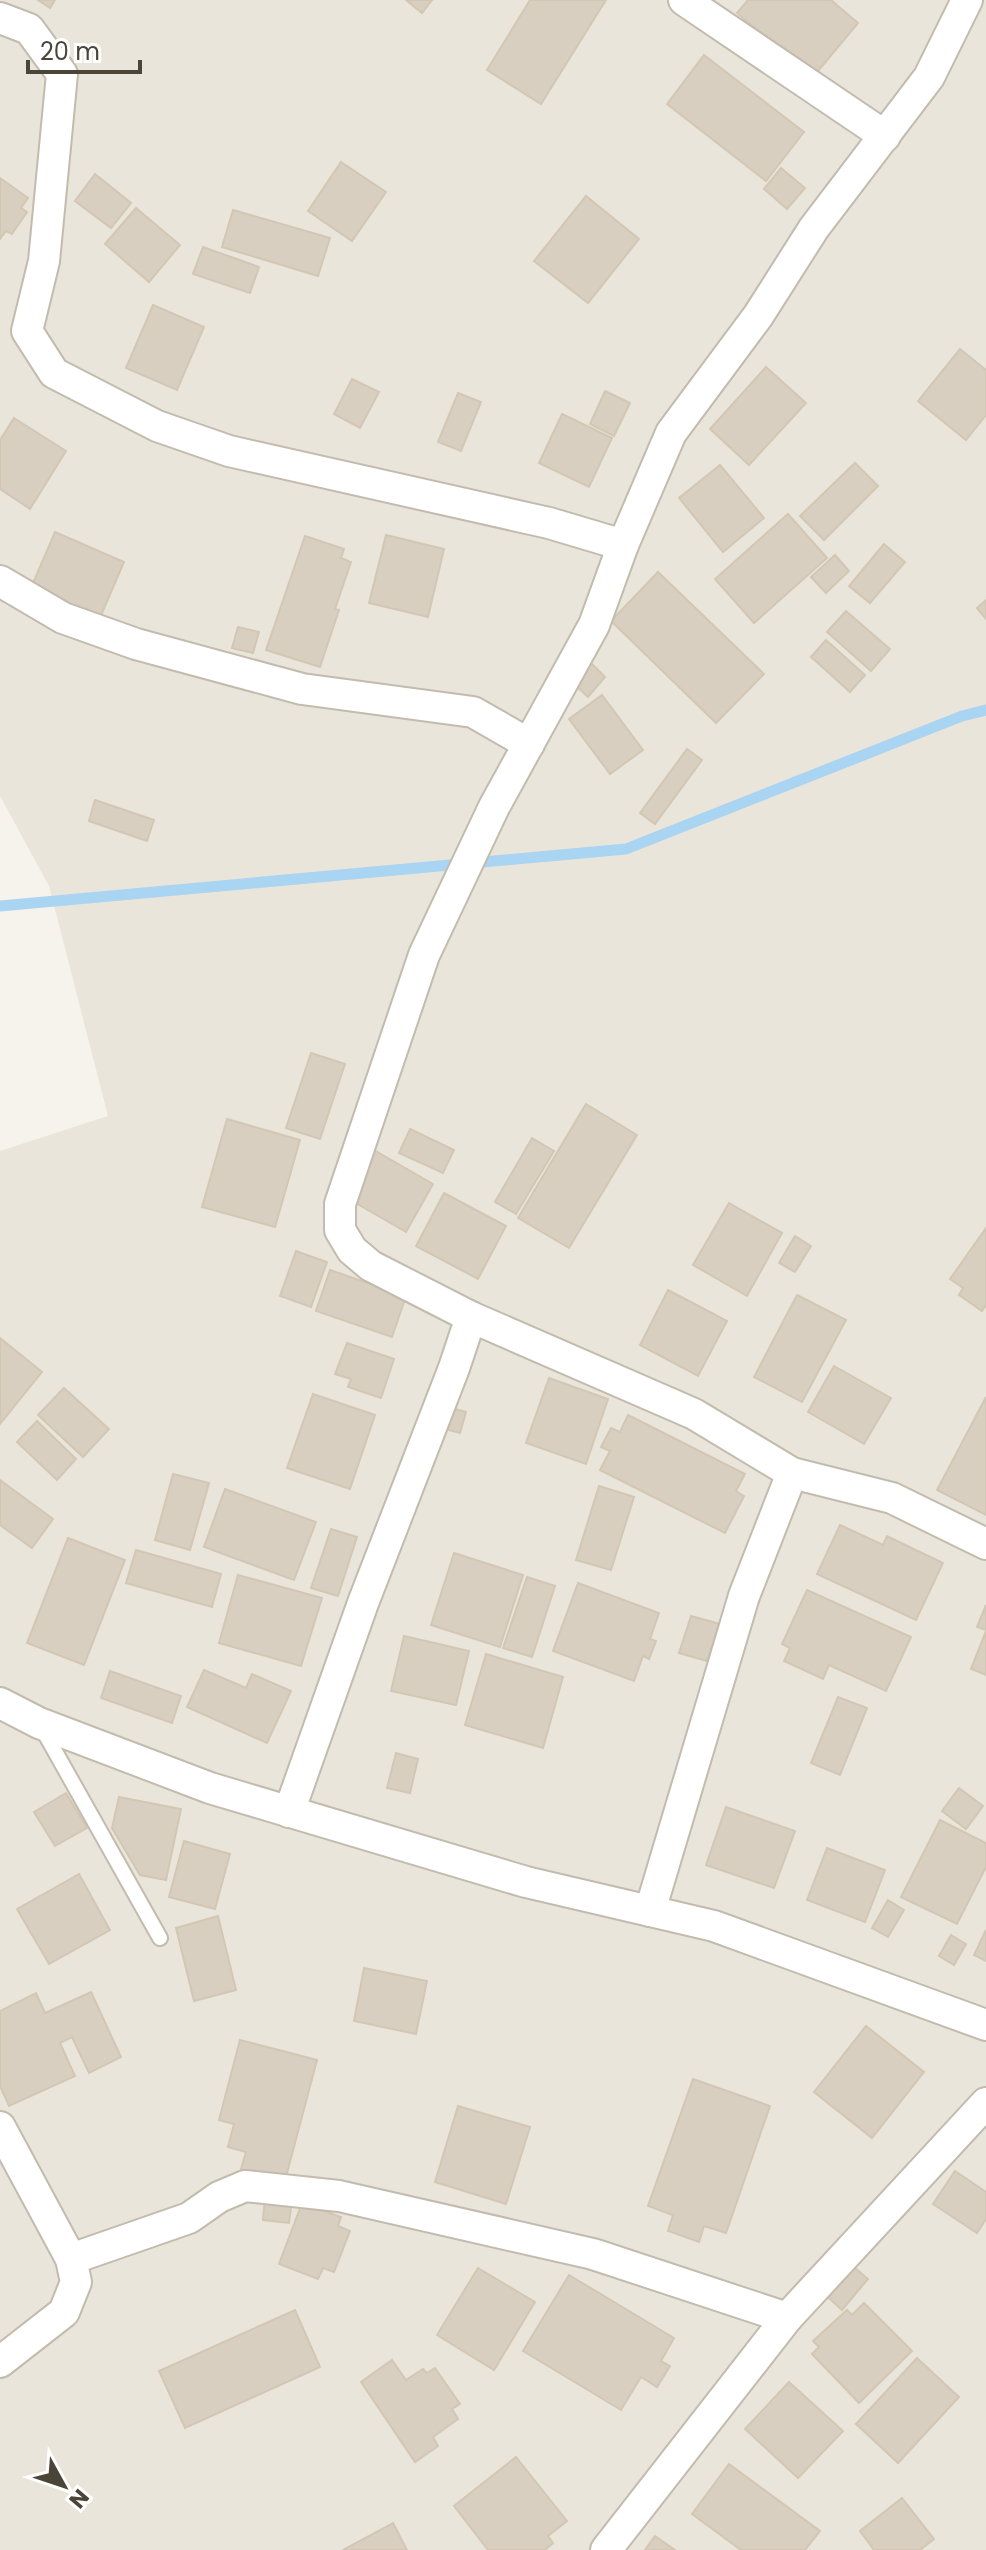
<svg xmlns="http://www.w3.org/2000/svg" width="986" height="2550" viewBox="0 0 986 2550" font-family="Poppins,sans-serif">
<rect width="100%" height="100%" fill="#f6f3ec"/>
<polygon fill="#eae5da" points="0,0 986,0 986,2550 0,2550 0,1151 108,1116 49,886 0,796"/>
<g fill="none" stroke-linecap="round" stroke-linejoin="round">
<polyline stroke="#a9d4f2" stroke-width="11" points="0,906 626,849 962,716 986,710"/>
</g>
<g fill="#d8cfc1" stroke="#d3c7b4" stroke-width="2">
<polygon points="38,0 55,0 50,8"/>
<polygon points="406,0 432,0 422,13"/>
<polygon points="530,0 606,0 541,104 487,70"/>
<polygon points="748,0 831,0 858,23 813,77 737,13"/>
<polygon points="704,55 804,132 766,181 667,104"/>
<polygon points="341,162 386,192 352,241 308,211"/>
<polygon points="781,168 805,188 787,209 764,189"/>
<polygon points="95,174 131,203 111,228 75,201"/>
<polygon points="0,178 28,198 21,208 27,212 12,234 6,231 0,239"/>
<polygon points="586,196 639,239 588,303 534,261"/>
<polygon points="136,208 180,245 149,282 105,244"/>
<polygon points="233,210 330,238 318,276 222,247"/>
<polygon points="203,247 259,267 250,293 193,274"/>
<polygon points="153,305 204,327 177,390 126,368"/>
<polygon points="960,349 986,370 986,415 966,440 918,401"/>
<polygon points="766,367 806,403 749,465 710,429"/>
<polygon points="352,379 379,392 360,428 334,414"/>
<polygon points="605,391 630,403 614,436 590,424"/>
<polygon points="458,393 481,402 461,451 438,442"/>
<polygon points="562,414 612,438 589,487 539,463"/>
<polygon points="14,418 66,451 30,509 0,489 0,440"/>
<polygon points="855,463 878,486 824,540 800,516"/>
<polygon points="720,465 764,518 723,552 679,498"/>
<polygon points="788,514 827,558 754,623 715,579"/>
<polygon points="55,532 124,562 99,620 30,590"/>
<polygon points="386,535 444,549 428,617 369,603"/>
<polygon points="305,536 344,549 341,558 351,562 335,609 339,610 320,667 266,650"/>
<polygon points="884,544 905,562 870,603 849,586"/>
<polygon points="835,555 849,571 826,593 811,577"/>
<polygon points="658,572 764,674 716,723 611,621"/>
<polygon points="986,600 986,619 977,608"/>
<polygon points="846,611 890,649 871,671 827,632"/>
<polygon points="238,627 259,632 253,653 232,648"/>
<polygon points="826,640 865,675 850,692 811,657"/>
<polygon points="591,663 605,677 588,697 573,683"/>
<polygon points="602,695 643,750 610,774 569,719"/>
<polygon points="687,749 702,760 655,824 640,813"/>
<polygon points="95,800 154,820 147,841 89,821"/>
<polygon points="311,1053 345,1064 320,1139 286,1128"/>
<polygon points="586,1104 637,1135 569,1248 518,1218"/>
<polygon points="227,1119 300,1140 275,1227 202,1207"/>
<polygon points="410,1129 454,1150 443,1173 399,1153"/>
<polygon points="532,1138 554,1151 516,1214 495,1202"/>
<polygon points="374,1150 433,1184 406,1232 347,1198"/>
<polygon points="444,1193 506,1226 478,1279 416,1246"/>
<polygon points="729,1203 782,1233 747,1296 693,1265"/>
<polygon points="986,1228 986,1305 982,1311 959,1295 963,1288 950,1279"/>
<polygon points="795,1236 811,1246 795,1272 779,1263"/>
<polygon points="296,1251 327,1262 311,1307 280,1296"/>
<polygon points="330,1270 406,1296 392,1337 316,1311"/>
<polygon points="668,1290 727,1321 698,1376 640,1345"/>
<polygon points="797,1295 846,1320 802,1402 754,1377"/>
<polygon points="0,1338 42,1372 0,1424"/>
<polygon points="347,1343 394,1359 381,1398 348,1387 351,1379 335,1374"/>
<polygon points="834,1366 891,1398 864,1444 808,1412"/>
<polygon points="549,1378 608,1399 586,1464 526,1443"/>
<polygon points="64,1388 109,1429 83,1457 38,1415"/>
<polygon points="313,1394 375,1415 350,1489 287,1468"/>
<polygon points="986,1397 986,1515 937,1490"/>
<polygon points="444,1406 466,1412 460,1433 438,1427"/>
<polygon points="628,1415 745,1474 736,1491 744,1496 725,1533 600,1470 610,1451 601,1447 611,1428 620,1432"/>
<polygon points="37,1421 76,1459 57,1480 17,1442"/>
<polygon points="173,1474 209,1483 190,1550 155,1540"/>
<polygon points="0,1480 53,1519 32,1548 0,1525"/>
<polygon points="599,1486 634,1497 611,1570 576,1560"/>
<polygon points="225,1489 316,1522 294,1580 204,1547"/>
<polygon points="840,1525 883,1545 887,1536 943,1563 916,1620 817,1574"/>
<polygon points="331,1529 357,1537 338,1596 311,1588"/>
<polygon points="68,1538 125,1560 84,1665 27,1643"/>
<polygon points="136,1550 221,1574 212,1607 126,1583"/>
<polygon points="454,1553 523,1575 500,1647 431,1625"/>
<polygon points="238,1575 322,1598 301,1666 219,1643"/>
<polygon points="527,1577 555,1586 532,1657 503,1648"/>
<polygon points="578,1583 659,1613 650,1639 656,1641 649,1659 643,1656 634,1681 553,1651"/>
<polygon points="807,1590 911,1637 886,1691 829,1665 823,1679 784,1661 790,1648 782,1644"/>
<polygon points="986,1605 986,1630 977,1627"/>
<polygon points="691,1616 720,1624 707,1661 679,1653"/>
<polygon points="986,1631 986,1675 971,1669"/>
<polygon points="404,1636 469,1651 456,1705 391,1691"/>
<polygon points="486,1654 563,1677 543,1748 465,1725"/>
<polygon points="204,1670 246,1688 252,1674 291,1691 267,1743 187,1707"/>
<polygon points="110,1671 181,1696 172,1723 101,1698"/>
<polygon points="838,1697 867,1708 840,1775 811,1763"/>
<polygon points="396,1753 418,1759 410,1793 387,1788"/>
<polygon points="959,1788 983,1806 966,1829 942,1811"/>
<polygon points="66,1793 87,1828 55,1846 34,1812"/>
<polygon points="119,1797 181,1809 166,1880 140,1875 112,1828"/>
<polygon points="726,1807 795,1831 774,1888 706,1865"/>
<polygon points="940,1820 986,1843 986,1867 957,1924 901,1897"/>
<polygon points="184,1841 230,1854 215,1909 169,1897"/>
<polygon points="827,1848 885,1870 865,1922 807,1900"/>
<polygon points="79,1874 110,1930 49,1964 17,1909"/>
<polygon points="888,1900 904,1910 888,1937 872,1928"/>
<polygon points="218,1916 236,1990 194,2001 176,1928"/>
<polygon points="986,1930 986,1961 974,1955"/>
<polygon points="951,1935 966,1944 954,1965 939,1956"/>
<polygon points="364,1968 427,1981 416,2034 354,2021"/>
<polygon points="91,1992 121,2057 89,2073 72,2037 60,2043 75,2076 9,2106 0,2086 0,2011 36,1993 45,2013"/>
<polygon points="866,2026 924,2072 872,2138 814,2092"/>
<polygon points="240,2040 317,2060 283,2188 239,2176 246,2152 228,2147 234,2124 219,2120"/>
<polygon points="693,2079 770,2106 726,2233 704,2226 699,2242 668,2231 673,2215 648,2206"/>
<polygon points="458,2106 530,2127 506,2204 435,2182"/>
<polygon points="955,2171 986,2192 986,2219 977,2233 933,2204"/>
<polygon points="265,2197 292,2200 289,2223 263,2220"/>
<polygon points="302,2203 341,2217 338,2226 350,2231 334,2272 323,2268 318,2279 279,2264"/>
<polygon points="848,2262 868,2279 842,2310 822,2292"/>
<polygon points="478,2268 535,2302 494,2370 437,2335"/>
<polygon points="569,2275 674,2338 661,2361 670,2366 657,2387 641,2377 621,2410 523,2351"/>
<polygon points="864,2303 912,2351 859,2403 812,2354 819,2347 813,2341 847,2310 852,2315"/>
<polygon points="295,2310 320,2367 185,2428 159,2371"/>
<polygon points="917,2358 959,2397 898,2463 856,2424"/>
<polygon points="392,2360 406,2380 423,2369 427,2373 435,2368 460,2404 452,2409 458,2419 433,2437 438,2446 415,2462 361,2382"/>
<polygon points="789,2382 843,2431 798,2478 745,2429"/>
<polygon points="516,2457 567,2521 548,2536 553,2543 545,2550 488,2550 454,2506"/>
<polygon points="729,2464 820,2531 805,2550 741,2550 692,2514"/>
<polygon points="902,2498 934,2539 920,2550 874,2550 860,2531"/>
<polygon points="393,2523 407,2550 343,2550"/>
<polygon points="655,2536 675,2550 645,2550"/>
</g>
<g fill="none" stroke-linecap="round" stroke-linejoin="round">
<defs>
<polyline id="lane" points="43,1730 160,1938"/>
<g id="street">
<polyline points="684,0 885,136"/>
<polyline points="967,0 929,77 814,228 758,316 671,433 623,545 594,625 494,807 424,955 340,1204 340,1230 352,1250 371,1266 471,1317 694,1414 792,1473 892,1498 986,1544"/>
<polyline points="0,18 29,29 62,74 44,261 27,331 54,373 157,426 229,451 549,523 623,545"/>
<polyline points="0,581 63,618 136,644 302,689 473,712 529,744"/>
<polyline points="0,1703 39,1723 210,1788 526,1882 714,1926 986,2025"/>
<polyline points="289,1812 363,1603 454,1368 471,1317"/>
<polyline points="650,1911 744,1596 792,1473"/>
<polyline points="0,2127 71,2259 76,2282 64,2312 0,2362"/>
<polyline points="71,2259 189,2218 219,2197 245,2186 339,2196 593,2254 787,2318"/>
<polyline points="606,2550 787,2318 986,2103"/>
</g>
</defs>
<use href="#lane" stroke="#c2bbae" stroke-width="18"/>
<use href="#street" stroke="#c2bbae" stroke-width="34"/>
<use href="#lane" stroke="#fff" stroke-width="14"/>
<use href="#street" stroke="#fff" stroke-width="30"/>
</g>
<g transform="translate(64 2486) rotate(130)" stroke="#ffffff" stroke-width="6" paint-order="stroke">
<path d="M0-6L14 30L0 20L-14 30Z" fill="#4b4439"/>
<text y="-12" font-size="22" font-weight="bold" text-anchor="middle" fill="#4b4439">N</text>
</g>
<path d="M28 60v12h112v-12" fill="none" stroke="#4b4439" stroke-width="4"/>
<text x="40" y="60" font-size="24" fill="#4b4439" stroke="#ffffff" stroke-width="6" paint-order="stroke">20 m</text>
</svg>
